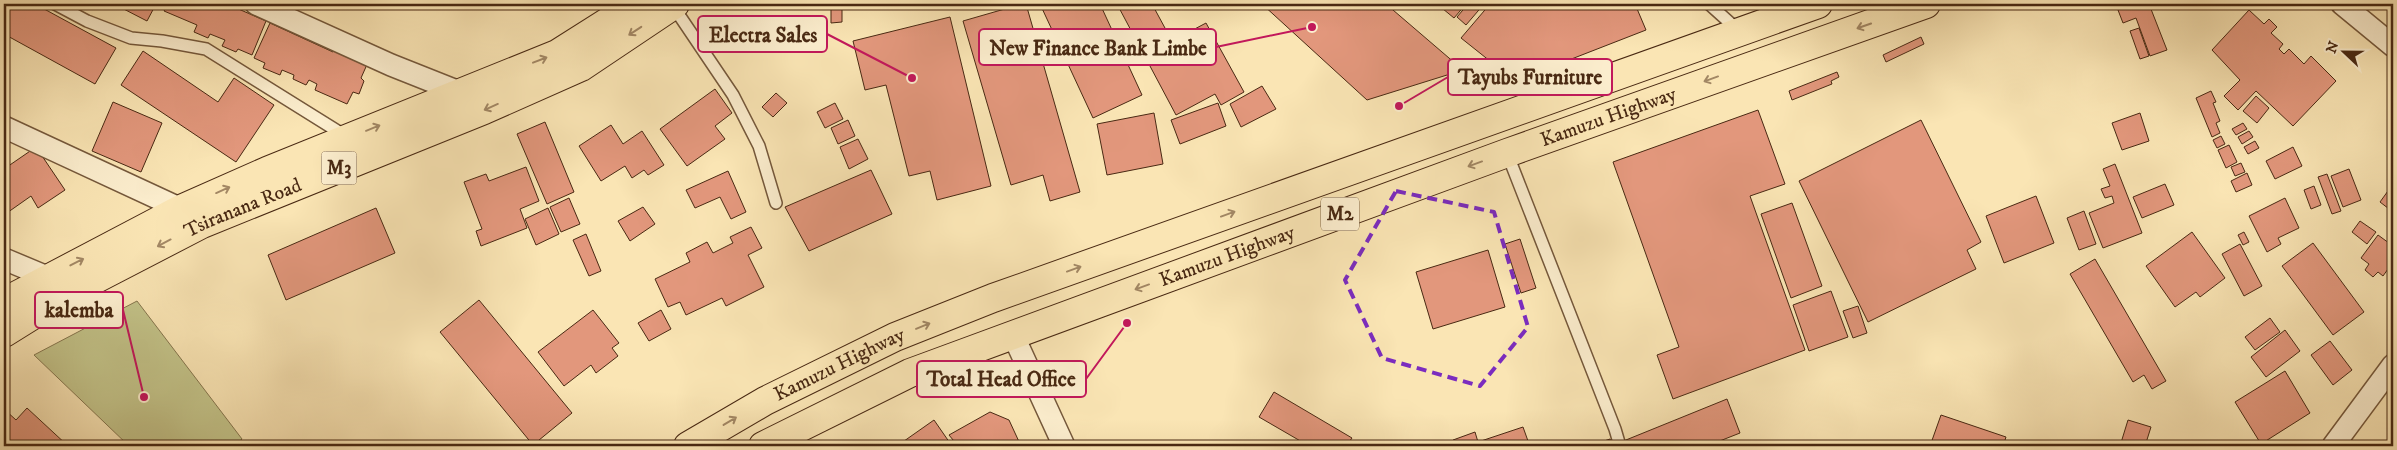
<svg xmlns="http://www.w3.org/2000/svg" width="2397" height="450" viewBox="0 0 2397 450" font-family="'IM FELL DW Pica',serif">
<rect width="100%" height="100%" fill="#fae5b4"/>
<filter id="stains"><feTurbulence type="fractalNoise" baseFrequency=".004" numOctaves="4"/><feColorMatrix values="0 0 0 0 .2 0 0 0 0 .09 0 0 0 0 .02 0 0 0 .5 -.17"/></filter>
<radialGradient id="worn" r=".72"><stop offset=".6" stop-color="#630" stop-opacity="0"/><stop offset="1" stop-color="#630" stop-opacity=".3"/></radialGradient>
<polygon fill="#c3c389" stroke="#86764e" points="137,301 242,439 234,446 129,446 34,355"/>
<g fill="#e2977c" stroke="#492913">
<polygon points="4,4 35,4 116,48 95,84 4,34"/>
<polygon points="114,4 156,4 147,21"/>
<polygon points="168,4 227,4 266,21 252,55 238,49 236,52 222,46 225,40 210,34 208,38 194,32 197,25 164,11"/>
<polygon points="831,4 842,4 842,22 831,23"/>
<polygon points="1022,4 1026,4 1080,192 1050,201 1043,175 1011,185 963,21"/>
<polygon points="1040,4 1100,4 1142,95 1093,118"/>
<polygon points="1117,4 1152,4 1172,41 1206,23 1244,92 1221,105 1215,94 1176,115"/>
<polygon points="1262,4 1386,4 1463,70 1367,100"/>
<polygon points="1437,4 1466,4 1454,18"/>
<polygon points="1468,4 1484,4 1466,25 1457,17"/>
<polygon points="1490,4 1635,4 1646,30 1515,81 1461,38"/>
<polygon points="2134,4 2149,4 2167,50 2150,56 2136,18 2123,23 2118,10"/>
<polygon points="2249,10 2264,24 2269,19 2277,27 2271,33 2283,44 2279,49 2284,54 2289,49 2304,64 2311,56 2336,81 2293,126 2256,91 2238,110 2224,96 2240,80 2212,50"/>
<polygon points="950,17 991,186 937,200 930,171 909,176 886,85 865,90 853,41"/>
<polygon points="270,23 333,52 336,45 369,60 361,78 364,81 359,94 353,92 347,104 315,90 317,84 309,80 306,85 293,79 294,75 282,70 280,75 263,68 265,63 254,58"/>
<polygon points="2139,28 2149,56 2140,59 2130,31"/>
<polygon points="1921,37 1924,44 1886,62 1883,55"/>
<polygon points="143,51 218,102 234,78 274,105 236,162 121,85"/>
<polygon points="1837,72 1839,77 1831,81 1832,84 1792,100 1789,91"/>
<polygon points="1262,86 1276,109 1241,127 1230,104"/>
<polygon points="715,89 732,113 715,126 725,139 687,166 660,129"/>
<polygon points="2211,91 2216,102 2213,103 2220,121 2216,123 2220,133 2212,137 2196,98"/>
<polygon points="776,93 787,103 773,117 762,107"/>
<polygon points="2256,96 2269,108 2257,123 2243,111"/>
<polygon points="113,102 162,123 141,172 92,151"/>
<polygon points="835,103 843,119 825,128 817,112"/>
<polygon points="1218,103 1226,126 1180,144 1171,120"/>
<polygon points="1758,110 1785,184 1750,196 1805,350 1673,399 1657,355 1679,347 1613,162"/>
<polygon points="1154,113 1163,164 1107,175 1097,124"/>
<polygon points="2140,113 2149,141 2122,150 2112,123"/>
<polygon points="848,120 855,136 838,144 831,128"/>
<polygon points="1921,120 1981,242 1967,250 1976,269 1868,322 1799,181"/>
<polygon points="545,122 574,192 547,204 517,134"/>
<polygon points="2243,123 2247,129 2236,135 2232,129"/>
<polygon points="611,125 623,144 642,131 664,165 648,175 644,170 632,178 625,166 601,181 579,146"/>
<polygon points="2249,131 2253,137 2242,144 2238,137"/>
<polygon points="2221,136 2225,144 2217,148 2213,140"/>
<polygon points="858,139 868,159 849,169 840,147"/>
<polygon points="2255,141 2259,148 2248,154 2244,147"/>
<polygon points="2229,145 2237,162 2226,168 2218,150"/>
<polygon points="36,147 65,190 38,208 31,196 4,215 4,169"/>
<polygon points="2293,147 2302,166 2275,179 2266,161"/>
<polygon points="2241,163 2245,172 2235,176 2231,167"/>
<polygon points="2115,164 2142,233 2103,248 2089,213 2114,203 2112,196 2105,198 2101,189 2110,186 2103,169"/>
<polygon points="526,167 539,201 520,209 527,228 481,246 476,231 482,229 464,182 486,174 489,181"/>
<polygon points="2349,169 2361,200 2343,207 2331,176"/>
<polygon points="871,170 892,214 809,251 785,207"/>
<polygon points="728,171 746,212 731,219 720,197 695,208 686,190"/>
<polygon points="2247,173 2252,185 2236,192 2231,181"/>
<polygon points="2327,174 2341,211 2332,214 2318,177"/>
<polygon points="2165,184 2174,205 2142,218 2133,197"/>
<polygon points="2393,184 2393,212 2380,202"/>
<polygon points="2314,186 2321,205 2311,209 2304,190"/>
<polygon points="2036,196 2054,243 2004,263 1986,216"/>
<polygon points="569,198 580,224 561,232 550,207"/>
<polygon points="2285,198 2299,228 2278,238 2281,244 2267,252 2249,216"/>
<polygon points="1792,203 1822,286 1791,298 1761,214"/>
<polygon points="643,207 655,224 630,241 618,221"/>
<polygon points="376,208 395,253 286,300 268,255"/>
<polygon points="548,208 559,234 536,245 525,219"/>
<polygon points="2084,211 2096,244 2079,250 2067,218"/>
<polygon points="2360,221 2376,232 2367,244 2352,232"/>
<polygon points="751,227 762,248 748,255 764,287 726,306 722,298 686,315 680,302 668,307 655,279 690,262 686,253 707,242 713,253 733,243 730,237"/>
<polygon points="2192,232 2225,278 2200,297 2196,292 2175,307 2146,266"/>
<polygon points="2244,232 2249,242 2243,245 2238,235"/>
<polygon points="586,234 601,271 589,276 573,240"/>
<polygon points="2378,235 2393,246 2393,262 2383,276 2378,272 2373,277 2365,270 2369,264 2361,258"/>
<polygon points="1520,239 1536,288 1521,293 1505,244"/>
<polygon points="2313,243 2364,312 2333,335 2282,266"/>
<polygon points="2240,244 2262,286 2244,296 2222,254"/>
<polygon points="1488,250 1505,307 1433,329 1416,272"/>
<polygon points="2095,259 2166,381 2152,389 2144,375 2133,382 2070,274"/>
<polygon points="1831,291 1848,337 1809,351 1793,305"/>
<polygon points="479,300 572,413 533,445 440,332"/>
<polygon points="1858,306 1867,333 1853,338 1843,311"/>
<polygon points="593,310 619,343 612,348 618,356 596,373 591,365 564,386 538,352"/>
<polygon points="661,310 671,329 649,341 638,323"/>
<polygon points="2270,318 2280,332 2255,350 2245,337"/>
<polygon points="2285,330 2300,351 2266,377 2251,357"/>
<polygon points="2330,341 2352,370 2333,385 2311,355"/>
<polygon points="2285,371 2310,413 2261,444 2235,402"/>
<polygon points="1274,392 1352,438 1346,446 1309,446 1259,417"/>
<polygon points="1727,399 1740,433 1707,446 1623,446 1621,442"/>
<polygon points="27,408 68,446 4,446 4,409 16,420"/>
<polygon points="990,412 1009,420 1021,446 958,446 949,435"/>
<polygon points="1941,415 2006,437 2003,446 1930,446"/>
<polygon points="934,420 952,446 897,446"/>
<polygon points="2128,420 2151,427 2145,446 2120,446"/>
<polygon points="1523,427 1528,441 1513,446 1455,446 1453,440 1475,432 1478,442"/>
<polygon points="1610,439 1613,446 1589,446"/>
</g>
<g fill="none" stroke-linecap="round" stroke-linejoin="round">
<defs>
<g id="service">
<polyline points="55,4 87,21 131,38 162,41 206,49 347,137"/>
<polyline points="1709,4 1739,31"/>
<polyline points="673,6 733,95 759,146 776,203"/>
<polyline points="1507,153 1615,429 1620,446"/>
</g>
<g id="minor">
<polyline points="256,4 391,65 459,92"/>
<polyline points="2342,4 2393,46"/>
<polyline points="4,127 181,209"/>
<polyline points="4,259 47,277"/>
<polyline points="1013,335 1064,446"/>
<polyline points="2333,446 2393,365"/>
</g>
<g id="trunk">
<polyline points="4,302 181,209 267,171 557,54 636,4"/>
<path id="s1" d="M4,333L65,295L202,224L484,110L581,67L675,4"/>
<path id="s2" d="M688,446L765,401L895,337L993,298L1818,4"/>
<path id="s3" d="M763,446L910,373L1507,153L1926,4"/>
</g>
</defs>
<use href="#service" stroke="#75583b" stroke-width="14"/>
<use href="#minor" stroke="#75583b" stroke-width="24"/>
<use href="#trunk" stroke="#492913" stroke-width="30"/>
<use href="#service" stroke="#fceece" stroke-width="11"/>
<use href="#minor" stroke="#fceece" stroke-width="21"/>
<use href="#trunk" stroke="#fae5b4" stroke-width="28"/>
</g>
<defs><path id="oneway-shaft" d="M-6 0H5M1.5-3L5.5 0L1.5 3" fill="none" stroke-width="1.6" stroke-linecap="round" stroke-linejoin="round" transform="scale(1.25)"/></defs>
<g stroke="#a28764">
<use href="#oneway-shaft" transform="translate(1864 26) rotate(161)"/>
<use href="#oneway-shaft" transform="translate(635 31) rotate(147)"/>
<use href="#oneway-shaft" transform="translate(540 60) rotate(-21)"/>
<use href="#oneway-shaft" transform="translate(1711 79) rotate(160)"/>
<use href="#oneway-shaft" transform="translate(491 107) rotate(156)"/>
<use href="#oneway-shaft" transform="translate(373 128) rotate(-22)"/>
<use href="#oneway-shaft" transform="translate(1475 164) rotate(160)"/>
<use href="#oneway-shaft" transform="translate(223 190) rotate(-24)"/>
<use href="#oneway-shaft" transform="translate(1228 214) rotate(-20)"/>
<use href="#oneway-shaft" transform="translate(164 243) rotate(152)"/>
<use href="#oneway-shaft" transform="translate(77 262) rotate(-27)"/>
<use href="#oneway-shaft" transform="translate(1074 269) rotate(-20)"/>
<use href="#oneway-shaft" transform="translate(1142 287) rotate(160)"/>
<use href="#oneway-shaft" transform="translate(923 326) rotate(-22)"/>
<use href="#oneway-shaft" transform="translate(730 421) rotate(-31)"/>
</g>
<path fill="none" stroke="#7b2cbf" stroke-width="4" stroke-dasharray="10 6" stroke-linejoin="round" d="M1396,191L1494,212L1528,327L1480,386L1382,358L1345,280Z"/>
<g text-anchor="middle" dominant-baseline="central" stroke-width="4" stroke-linejoin="round" paint-order="stroke">
<g fill="#fceece" stroke="#7f644b" stroke-width="1">
<rect x="321.5" y="151.5" width="35" height="33" rx="4"/>
<rect x="1321" y="197.5" width="38" height="33" rx="4"/>
</g>
<g font-size="19" font-weight="bold" fill="#492913">
<text x="339" y="168">M3</text>
<text x="1340" y="214">M2</text>
</g>
<g font-size="20" fill="#492913" stroke="#fceece">
<text stroke="none"><textPath href="#s3" startOffset="908">Kamuzu Highway</textPath></text>
<text stroke="none"><textPath href="#s1" startOffset="270">Tsiranana Road</textPath></text>
<text stroke="none"><textPath href="#s3" startOffset="502">Kamuzu Highway</textPath></text>
<text stroke="none"><textPath href="#s2" startOffset="172">Kamuzu Highway</textPath></text>
</g>
</g>
<path fill="none" stroke="#c2185b" stroke-width="2" d="M912 78L827 34M1312 27L1216 47M1399 106L1448 77M144 397L123 310M1127 323L1086 379"/>
<g fill="#c2185b" stroke="#fceece" stroke-width="2">
<circle cx="912" cy="78" r="5"/>
<circle cx="1312" cy="27" r="5"/>
<circle cx="1399" cy="106" r="5"/>
<circle cx="144" cy="397" r="5"/>
<circle cx="1127" cy="323" r="5"/>
</g>
<g fill="#fceece" stroke="#c2185b" stroke-width="2">
<rect x="698" y="16" width="129" height="36" rx="5"/>
<rect x="979" y="29" width="237" height="36" rx="5"/>
<rect x="1448" y="59" width="164" height="36" rx="5"/>
<rect x="35" y="292" width="88" height="36" rx="5"/>
<rect x="917" y="361" width="169" height="36" rx="5"/>
</g>
<g font-size="21" text-anchor="middle" font-weight="bold" fill="#492913">
<text x="763" y="42">Electra Sales</text>
<text x="1098" y="55">New Finance Bank Limbe</text>
<text x="1530" y="84">Tayubs Furniture</text>
<text x="79" y="317">kalemba</text>
<text x="1001" y="386">Total Head Office</text>
</g>
<rect width="2397" height="450" fill="none" stroke="#fae5b4" stroke-width="20"/>
<rect x="5" y="5" width="2387" height="440" fill="none" stroke="#492913" stroke-width="2.5"/>
<rect x="10" y="10" width="2377" height="430" fill="none" stroke="#492913"/>
<g transform="translate(2344 52) rotate(292)" stroke="#fceece" stroke-width="4" paint-order="stroke">
<path d="M0-4L9 19L0 12L-9 19Z" fill="#492913"/>
<text y="-8" font-size="14" font-weight="bold" text-anchor="middle" fill="#492913">N</text>
</g>
<rect width="100%" height="100%" filter="url(#stains)"/>
<rect width="100%" height="100%" fill="url(#worn)"/>
</svg>
